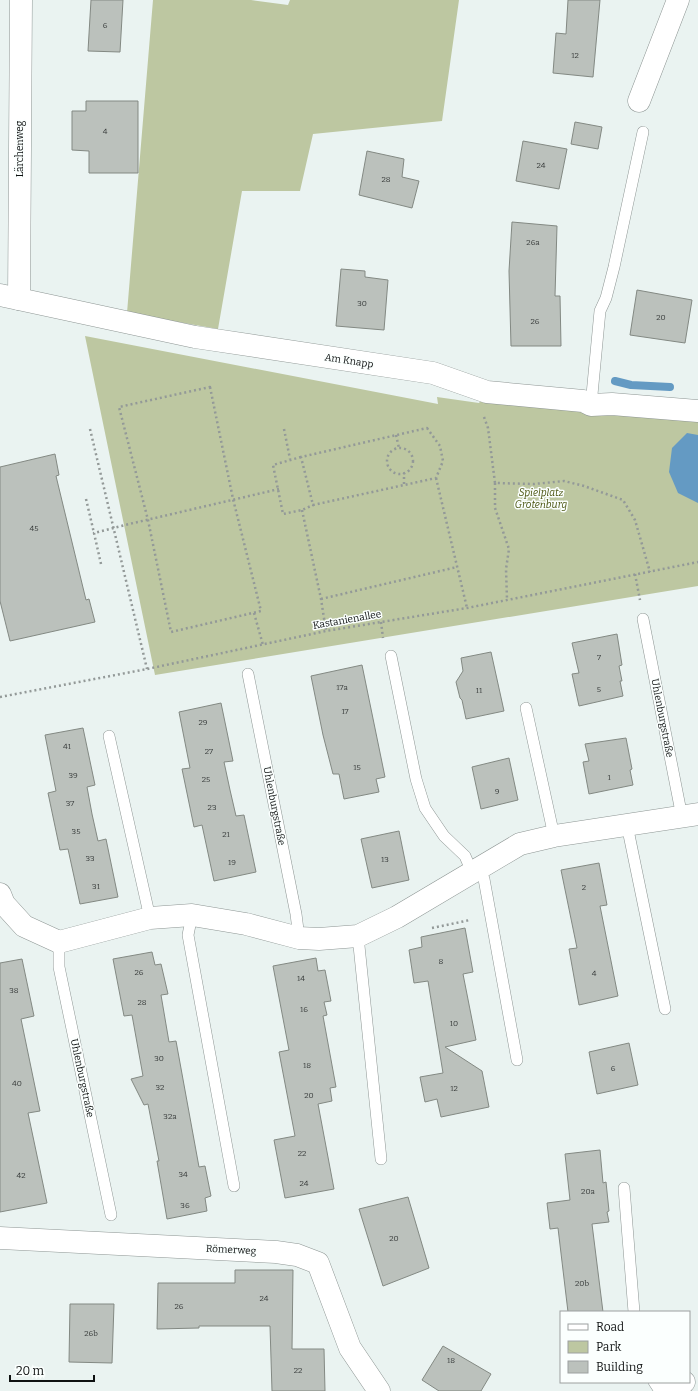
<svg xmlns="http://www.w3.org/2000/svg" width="698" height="1391" viewBox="0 0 698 1391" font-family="Bitter,serif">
<rect width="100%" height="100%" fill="#eaf3f1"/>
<g fill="#bdc7a1">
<polygon points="153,0 251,0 288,5 290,0 459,0 442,121 313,134 300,191 242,191 218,329 127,313"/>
<polygon points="85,336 438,404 437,397 479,403 487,392 698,421 698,586 155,675"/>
</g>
<polygon fill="#649ac3" points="687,433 698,435 698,503 678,493 669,472 672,448"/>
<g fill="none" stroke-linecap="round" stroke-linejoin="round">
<polyline stroke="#649ac3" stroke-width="8" points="615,381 631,385 670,387"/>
</g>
<g fill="#bbc1bc" stroke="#838983">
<polygon points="91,0 123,0 120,52 88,51"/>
<polygon points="568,0 600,0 593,77 553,73 556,33 566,34"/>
<polygon points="86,101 138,101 138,173 89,173 89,151 72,150 72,111 86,111"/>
<polygon points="575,122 602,127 598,149 571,144"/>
<polygon points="523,141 567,149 559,189 516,181"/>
<polygon points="367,151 404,159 402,177 419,181 412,208 359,195"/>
<polygon points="512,222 557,226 555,296 560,296 561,346 511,346 509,271"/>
<polygon points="341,269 365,271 365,277 388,280 384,330 336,326"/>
<polygon points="637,290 692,300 685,343 630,335"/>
<polygon points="55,454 59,475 56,476 86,600 89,599 95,622 10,641 0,601 0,467"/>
<polygon points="617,634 622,665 619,666 622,681 620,681 623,696 579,706 572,674 579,673 572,643"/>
<polygon points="491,652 504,711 466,719 462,700 460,698 456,682 463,671 461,658"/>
<polygon points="362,665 385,777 376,779 379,792 344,799 339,774 333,774 323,735 311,676"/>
<polygon points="221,703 233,761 224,762 230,790 236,816 244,815 256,872 214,881 202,825 194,827 182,769 190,768 179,712"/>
<polygon points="83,728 95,785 87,787 92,814 98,841 106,839 118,897 80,904 68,849 60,850 48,793 56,791 45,735"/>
<polygon points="626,738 632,769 630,770 633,785 589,794 583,762 589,761 585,744"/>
<polygon points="509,758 518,800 481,809 472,767"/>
<polygon points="399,831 409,880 372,888 361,839"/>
<polygon points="599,863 607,905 600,906 618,996 579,1005 569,949 577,948 561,870"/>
<polygon points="465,928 473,972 463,974 476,1040 445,1047 482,1071 489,1107 441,1117 437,1099 425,1102 420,1077 443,1073 428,981 414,983 409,950 422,947 421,937"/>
<polygon points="152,952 155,965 161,964 168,994 161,995 169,1042 176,1041 199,1167 205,1166 211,1196 205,1198 207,1211 167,1219 157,1161 159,1161 148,1104 144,1105 131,1079 143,1076 132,1015 124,1016 113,959"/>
<polygon points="316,958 318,971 325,970 331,1001 324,1002 327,1015 323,1016 336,1087 330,1088 332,1101 318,1104 334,1189 285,1198 274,1140 295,1136 279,1052 289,1050 273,966"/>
<polygon points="22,959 34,1016 21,1019 40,1111 28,1113 47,1203 0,1212 0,963"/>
<polygon points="629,1043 638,1085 597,1094 589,1052"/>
<polygon points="600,1150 603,1183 606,1182 609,1211 607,1212 609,1222 592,1224 603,1312 568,1312 558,1228 550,1229 547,1203 570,1200 565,1154"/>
<polygon points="408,1197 429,1268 383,1286 359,1209"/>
<polygon points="235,1270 293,1270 292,1349 324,1349 325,1391 272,1391 270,1326 199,1326 199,1328 157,1329 158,1283 235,1283"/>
<polygon points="70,1304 114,1304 112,1363 69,1362"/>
<polygon points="443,1346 491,1374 481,1391 439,1391 422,1380"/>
</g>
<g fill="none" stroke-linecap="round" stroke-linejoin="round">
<defs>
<g id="lane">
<polyline points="591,405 600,311 606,298 614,267 643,132"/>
<polyline points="643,619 682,817"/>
<polyline points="391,656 416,779 425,808 444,836 465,856 472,872"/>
<polyline points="248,674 296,914 299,938"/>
<polyline points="526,708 554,836"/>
<polyline points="109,736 150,918"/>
<polyline points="627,825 665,1009"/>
<polyline points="479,868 484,879 517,1060"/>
<polyline points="192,915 188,935 234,1186"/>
<polyline points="358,936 381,1159"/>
<polyline points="59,942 59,967 111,1215"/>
<polyline points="624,1188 634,1312"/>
<polyline points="654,1382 660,1391"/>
</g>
<g id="street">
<polyline points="639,101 678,0"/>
<polyline points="0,295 195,337 433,373 487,392 583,401 591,405 612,404 698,411"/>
<polyline points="19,299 21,0"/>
<polyline points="0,894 4,904 24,926 59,942 150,918 192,915 246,924 299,938 319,939 358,936 397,917 520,844 554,836 698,814"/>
<polyline points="0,1238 276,1252 297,1255 318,1263 350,1348 379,1391"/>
<polyline points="668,1391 684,1382"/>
</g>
</defs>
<use href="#lane" stroke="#8e9694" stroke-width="12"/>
<use href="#street" stroke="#8e9694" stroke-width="23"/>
<g stroke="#939998" stroke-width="2.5" stroke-dasharray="2 3" stroke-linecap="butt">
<polygon points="210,387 233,499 261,611 171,632 148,520 119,407"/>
<polyline points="484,417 488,428 495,483 534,484 564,481 584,486 623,500 635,520 650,572"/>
<polygon points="427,428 440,446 443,461 436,478 313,505 301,457"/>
<polyline points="90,429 147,669"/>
<polyline points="284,429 290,459"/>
<polyline points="396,435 399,448"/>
<circle cx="400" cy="461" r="13"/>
<polyline points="301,457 273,465 283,514 302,510 313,505"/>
<polyline points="436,478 467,608"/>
<polyline points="495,483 495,508 509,549 506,569 507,599"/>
<polyline points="404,484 404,473"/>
<polyline points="86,499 94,533"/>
<polyline points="302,510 321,599 326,631"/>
<polyline points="101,564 94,533 125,525 279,489"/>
<polyline points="635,574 640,600"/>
<polyline points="321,599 457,567"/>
<polyline points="254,613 263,645"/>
<polyline points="381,622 383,638"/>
<polyline points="0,697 147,669 326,631 467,608 698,562"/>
<polyline points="432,928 470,920"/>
</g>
<use href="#lane" stroke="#fff" stroke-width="11"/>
<use href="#street" stroke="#fff" stroke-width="22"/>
</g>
<g text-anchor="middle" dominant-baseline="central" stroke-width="3" stroke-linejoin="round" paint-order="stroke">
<g font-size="8" fill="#393d3c">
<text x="105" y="25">6</text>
<text x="575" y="55">12</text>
<text x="105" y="131">4</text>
<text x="541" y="165">24</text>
<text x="386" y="179">28</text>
<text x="533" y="242">26a</text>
<text x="362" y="303">30</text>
<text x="661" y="317">20</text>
<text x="535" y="321">26</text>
<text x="34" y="528">45</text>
<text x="599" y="657">7</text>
<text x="342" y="687">17a</text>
<text x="599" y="689">5</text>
<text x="479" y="690">11</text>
<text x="345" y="711">17</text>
<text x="203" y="722">29</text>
<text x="67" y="746">41</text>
<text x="209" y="751">27</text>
<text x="357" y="767">15</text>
<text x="73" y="775">39</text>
<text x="609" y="777">1</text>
<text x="206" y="779">25</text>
<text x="497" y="791">9</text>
<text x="70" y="803">37</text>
<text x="212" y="807">23</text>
<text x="76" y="831">35</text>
<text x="226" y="834">21</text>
<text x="90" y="858">33</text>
<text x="385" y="859">13</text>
<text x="232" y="862">19</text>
<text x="96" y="886">31</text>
<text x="584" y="887">2</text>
<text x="441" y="961">8</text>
<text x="139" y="972">26</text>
<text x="594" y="973">4</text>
<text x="301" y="978">14</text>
<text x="14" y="990">38</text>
<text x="142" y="1002">28</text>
<text x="304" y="1009">16</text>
<text x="454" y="1023">10</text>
<text x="159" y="1058">30</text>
<text x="307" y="1065">18</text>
<text x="613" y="1068">6</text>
<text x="17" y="1083">40</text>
<text x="160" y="1087">32</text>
<text x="454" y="1088">12</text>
<text x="309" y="1095">20</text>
<text x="170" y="1116">32a</text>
<text x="302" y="1153">22</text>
<text x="183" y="1174">34</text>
<text x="21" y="1175">42</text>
<text x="304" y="1183">24</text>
<text x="588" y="1191">20a</text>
<text x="185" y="1205">36</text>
<text x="394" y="1238">20</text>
<text x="582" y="1283">20b</text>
<text x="264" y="1298">24</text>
<text x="179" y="1306">26</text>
<text x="91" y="1333">26b</text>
<text x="451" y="1360">18</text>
<text x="298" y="1370">22</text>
</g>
<g font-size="10" fill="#0e1111" stroke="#fbfffe">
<text transform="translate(20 149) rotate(-90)">Lärchenweg</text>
<text transform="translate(349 361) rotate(9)">Am Knapp</text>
<text transform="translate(347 620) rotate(-10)">Kastanienallee</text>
<text transform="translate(662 718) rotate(79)">Uhlenburgstraße</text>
<text transform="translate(274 806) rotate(79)">Uhlenburgstraße</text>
<text transform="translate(82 1078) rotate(78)">Uhlenburgstraße</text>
<text transform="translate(231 1250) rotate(3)">Römerweg</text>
</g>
<g font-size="10" font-style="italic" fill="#48530d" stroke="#fbfffe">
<text x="541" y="493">Spielplatz<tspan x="541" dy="12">Grotenburg</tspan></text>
</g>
</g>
<rect x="560" y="1311" width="130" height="72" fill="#fbfffe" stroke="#9ca09f"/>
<rect x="568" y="1324" width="20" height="6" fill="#ffffff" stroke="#9ca09f"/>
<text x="596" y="1331" font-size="12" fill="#0e1111">Road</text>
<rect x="568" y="1341" width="20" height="12" fill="#bdc7a1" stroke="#9ca09f"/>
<text x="596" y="1351" font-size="12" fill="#0e1111">Park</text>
<rect x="568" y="1361" width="20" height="12" fill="#bbc1bc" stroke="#9ca09f"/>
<text x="596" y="1371" font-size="12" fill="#0e1111">Building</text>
<path d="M10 1375v6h84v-6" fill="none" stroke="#0e1111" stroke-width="2"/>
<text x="16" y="1375" font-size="12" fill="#0e1111" stroke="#fbfffe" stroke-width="3" paint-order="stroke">20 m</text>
</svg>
